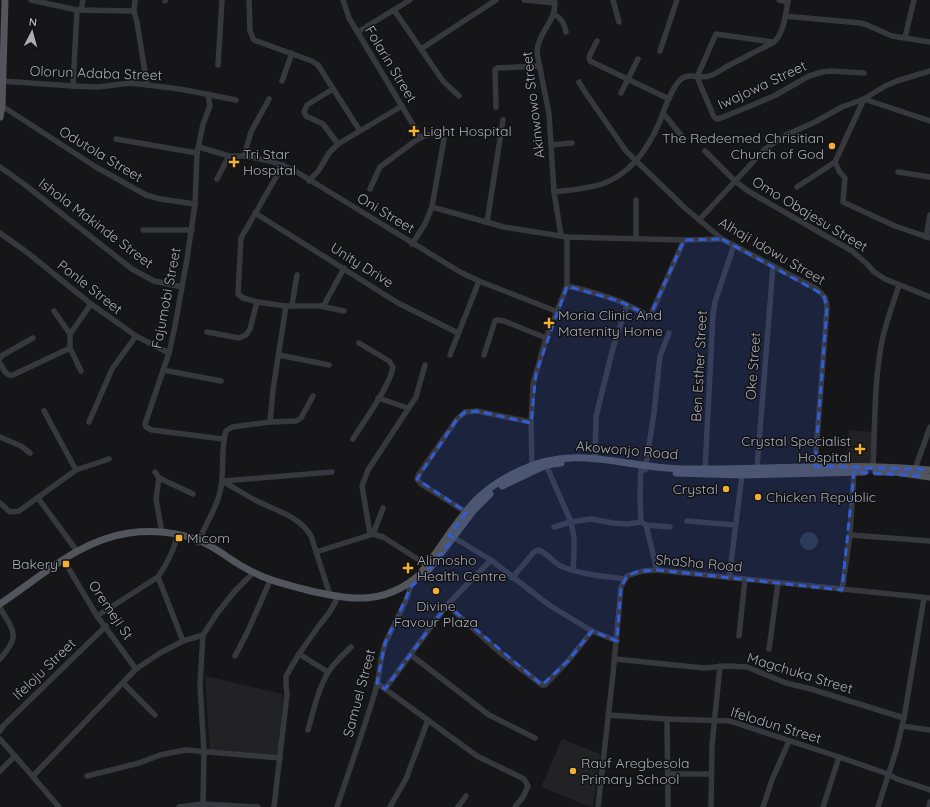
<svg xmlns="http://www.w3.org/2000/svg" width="930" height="807" viewBox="0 0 930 807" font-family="Quicksand,sans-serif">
<rect width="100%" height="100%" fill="#161618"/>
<g fill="#222225">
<polygon points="849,430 873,432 871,467 846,466"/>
<polygon points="205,676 283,694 278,757 210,752"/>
<polygon points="562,739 600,754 593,807 585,805 541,787"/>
</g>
<circle fill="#2c353c" cx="809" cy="541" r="9"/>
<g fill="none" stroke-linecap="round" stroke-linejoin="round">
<g stroke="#37383d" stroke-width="5.5">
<polyline points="31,0 77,10 134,11"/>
<polyline points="135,0 134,11 137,22 147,85"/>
<polyline points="249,0 250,31 254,40 312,61 318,65 360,131"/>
<polyline points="343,0 349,18 421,138"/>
<polyline points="524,0 555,3"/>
<path d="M554,0C559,19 537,32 537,53L549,114L554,192L561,235"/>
<polyline points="613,0 619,22"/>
<polyline points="779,0 788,2"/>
<polyline points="165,1 165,0"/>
<polyline points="81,10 83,0"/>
<polyline points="394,10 443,81 459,96"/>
<path d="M554,14C562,19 564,23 566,32"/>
<polyline points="785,16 860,23 867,25 892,36 930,42"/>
<polyline points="358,32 410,0"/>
<polyline points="905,37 914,0"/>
<polyline points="597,41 589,57 590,61 669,99"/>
<polyline points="421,49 496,0"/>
<polyline points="660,51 677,0"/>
<polyline points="218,65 222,0"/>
<polyline points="930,71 897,81 885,86 864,99 835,162 839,171 845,178 843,202 895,226 930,238"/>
<polyline points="697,77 714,117 717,119 721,118 774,96 809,76 822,72 831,71 864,73"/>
<polyline points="697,77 716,34 773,42"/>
<polyline points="2,81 73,86 97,87 131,83 180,89 236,100"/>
<polyline points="282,81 292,53"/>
<path d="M579,82L585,92L626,151L685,208L722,239L815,288C823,294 827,298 827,308L815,466"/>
<polyline points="73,86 77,10"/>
<polyline points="333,89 307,105 304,112 306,116 323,124 338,144"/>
<polyline points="621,93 638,59"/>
<polyline points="208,94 210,106 203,124 197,153 195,204 187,259 175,326 169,353 145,424 146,427 152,430 223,439"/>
<polyline points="2,106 96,167 146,195 160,199 195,204"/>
<polyline points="496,107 495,70 497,68 540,66"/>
<polyline points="663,113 681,135"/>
<polyline points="116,139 197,153"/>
<polyline points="551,145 572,143"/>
<polyline points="199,147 229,156 244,156 270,161 292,169 460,272 479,281 558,312"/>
<polyline points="705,151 735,181 748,191 852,251 867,264 874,272 885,279 930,297"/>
<polyline points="244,156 251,132 269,99"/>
<polyline points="283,165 241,238 238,294 243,298 257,302 286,306 320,306 344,311"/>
<polyline points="0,167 24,184 132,269 154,281 182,287"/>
<polyline points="898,172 930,177"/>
<polyline points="217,179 229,156"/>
<polyline points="309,181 319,170 329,153 338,144 402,106"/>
<polyline points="797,187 835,162"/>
<path d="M370,189L380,167L415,141C422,136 438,130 444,139L432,207L425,224L412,244"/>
<path d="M554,192C570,190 587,189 602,184C631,174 649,147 660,121C665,108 670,91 680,80C688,72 700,79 709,76C716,74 722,69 728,66C743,58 759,50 774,42C784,33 786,13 788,0"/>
<polyline points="432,207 504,227 567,237 684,240 722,239"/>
<polyline points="255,213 398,303 458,333"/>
<polyline points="699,220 765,149 786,135 815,122 842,107 864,99 930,121"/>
<polyline points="487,222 503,120"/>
<polyline points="143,230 192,230"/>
<polyline points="0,233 28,253 91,304 136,336 169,353"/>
<polyline points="926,237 930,215"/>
<polyline points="636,238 636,200"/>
<path d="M567,286C584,289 602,295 619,301C629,305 638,311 648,315L651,314L684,240"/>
<polyline points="292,305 297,275"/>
<polyline points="321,306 324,305 344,268"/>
<polyline points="54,311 70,334 70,348 81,371"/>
<polyline points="207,332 239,338 246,335 250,329 257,302"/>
<polyline points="70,334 91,304"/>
<polyline points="279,355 329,365"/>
<polyline points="450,355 479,281"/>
<polyline points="484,355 495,321 497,320 504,321 546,338"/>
<polyline points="0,358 3,355 33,338"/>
<polyline points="0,363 5,372 9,375 13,375 70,348"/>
<polyline points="163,370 221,381"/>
<polyline points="378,398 408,408"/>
<polyline points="44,411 76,470"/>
<polyline points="89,422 112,369 136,336"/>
<polyline points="270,422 273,390 286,306"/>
<polyline points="0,437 21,446 30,453"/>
<path d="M353,439C364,421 390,386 393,367L389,361L359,343"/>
<polyline points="595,458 596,417 601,396 613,348 627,305"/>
<polyline points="532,465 531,422 533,384 546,338 567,286 567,237"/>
<polyline points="546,465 571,522 574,537 574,555 573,570"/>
<polyline points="641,465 640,496 641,522"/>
<path d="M873,467C875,426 874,382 882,341C886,322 893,304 899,285"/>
<polyline points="757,468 773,266"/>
<polyline points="705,469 713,315 715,302 734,245"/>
<polyline points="915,469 930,427"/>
<polyline points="645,470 654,413 660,356 669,333"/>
<polyline points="155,472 159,478 193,494"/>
<polyline points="159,478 156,499 162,533"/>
<path d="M222,481C233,487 244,494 255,500C274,510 300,516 311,536L330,595"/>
<polyline points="223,481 332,472"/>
<polyline points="38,498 77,551"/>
<polyline points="0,503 10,512 19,511 76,470 109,459"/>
<polyline points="466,512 421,484 417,479 419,474 457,419 465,412 477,411 531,422"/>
<polyline points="687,521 735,525"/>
<polyline points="646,525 657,570"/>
<polyline points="554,527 571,522 591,519 613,523 627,524 641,522 646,525 670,527"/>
<path d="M177,534C175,550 166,565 158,577L183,641"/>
<polyline points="370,534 362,486 368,470 416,397 425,365"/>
<polyline points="373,534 383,508"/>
<polyline points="850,535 930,541"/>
<polyline points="451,536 491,560 549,605 592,631 617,641"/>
<path d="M198,543C204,526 216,510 220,492C225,472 220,451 226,431L232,427L270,422L296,421L301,418L313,396"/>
<polyline points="316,552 373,534 383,537 427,565"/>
<polyline points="66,564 97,616 136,669"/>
<path d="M512,578L534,552L538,550C548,553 554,564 563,567C583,575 604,576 625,579"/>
<polyline points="729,578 742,475"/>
<polyline points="842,590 850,535 854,472"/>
<polyline points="447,605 498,651 542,685 545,685 568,661 592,631"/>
<polyline points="97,616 158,577"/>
<polyline points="739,636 745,579"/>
<polyline points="769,649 778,583"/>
<polyline points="299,654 328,672"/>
<polyline points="411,655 489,715 535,738"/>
<polyline points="235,656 247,633 269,583"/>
<path d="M0,659C20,636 15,633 0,608"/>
<polyline points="615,659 704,668 727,666 747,667 786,683 811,689 904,718"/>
<polyline points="123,683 155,715"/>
<polyline points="377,683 477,756 524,779 528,786 523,797 515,807"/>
<polyline points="385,689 447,605 491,560"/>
<polyline points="608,715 667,719 730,721 839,757 888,774 897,779 930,790"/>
<polyline points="667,719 668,807"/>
<polyline points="902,726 930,730"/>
<path d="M308,730C313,712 319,686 329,671C335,662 343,655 351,647"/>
<polyline points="0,731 3,726 106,626"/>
<polyline points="0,739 15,756"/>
<polyline points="0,771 15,756 59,807"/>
<polyline points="668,774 711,774"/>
<polyline points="33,776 136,669 160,653 183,641 203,635"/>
<polyline points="87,776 139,763 160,755 185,750 280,758"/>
<polyline points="203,804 204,752 200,684 203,635 218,612 235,591 251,575"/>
<polyline points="179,807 203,804 258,807"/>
<polyline points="274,807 287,694 286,685 286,676 299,654 318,627 329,613 336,601"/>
<path d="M337,807C350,768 364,729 376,689C380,673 380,656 386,641C391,630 413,592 410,583"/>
<polyline points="390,807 406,779 428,720"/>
<polyline points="458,807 466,796"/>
<polyline points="598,807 613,674 621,587 627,576 643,571 657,570 930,598"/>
<polyline points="711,807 712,745 720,666"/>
<polyline points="763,807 772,780 789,741"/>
<polyline points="823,807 839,757"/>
<polyline points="878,807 896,751 904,718 924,598"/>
<polyline points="929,807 930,802"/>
</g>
<g stroke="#53555c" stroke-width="7">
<polyline points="0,117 2,106 5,0"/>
<polyline points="876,472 895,472 930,477"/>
<polyline points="676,473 742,475 864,472"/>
<polyline points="502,486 546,465 561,463"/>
<polyline points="424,576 474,510 490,494"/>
<path d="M0,604C41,577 79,540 129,533C151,530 176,532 198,540C209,544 219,551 229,558C239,565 250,571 261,576C275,582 292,586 307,590C348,600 383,606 418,576C440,551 455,520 479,497C490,487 506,477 519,471C575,443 625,468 683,469C765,470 848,462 930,470"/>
</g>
</g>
<path fill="#325cd3" fill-opacity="0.2" stroke="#325cd3" stroke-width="3" stroke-dasharray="8 5" stroke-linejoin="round" d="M722,239L824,295L827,308L815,466L922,469L921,476L854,472L842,590L657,570L636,572L627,576L621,587L617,641L592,631L568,661L542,685L447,605L385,689L377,683L385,643L411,587L430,569L453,538L449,535L466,512L417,479L457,419L465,412L477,411L531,423L536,373L567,286L619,301L650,316L684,240Z"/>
<g fill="#f2b134" stroke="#111113" stroke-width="1.5">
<path d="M412 125h4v4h4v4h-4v4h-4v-4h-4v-4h4z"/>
<circle cx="832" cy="146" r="4"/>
<path d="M232 156h4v4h4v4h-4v4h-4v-4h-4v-4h4z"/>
<path d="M547 317h4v4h4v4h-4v4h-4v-4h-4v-4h4z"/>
<path d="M858 443h4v4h4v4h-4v4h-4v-4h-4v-4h4z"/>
<circle cx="726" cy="489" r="4"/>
<circle cx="758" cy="497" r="4"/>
<rect x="175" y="534" width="8" height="8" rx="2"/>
<rect x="62" y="560" width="8" height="8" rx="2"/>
<path d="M406 562h4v4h4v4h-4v4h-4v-4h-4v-4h4z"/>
<circle cx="436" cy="591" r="4"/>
<circle cx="573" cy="771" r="4"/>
</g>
<g text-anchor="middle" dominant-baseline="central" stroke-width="3" stroke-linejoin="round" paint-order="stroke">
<g font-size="14" fill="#a8adb8" stroke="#111113">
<text transform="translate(391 64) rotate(59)">Folarin Street</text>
<text transform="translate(96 73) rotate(2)">Olorun Adaba Street</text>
<text transform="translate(762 85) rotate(-25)">Iwajowa Street</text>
<text transform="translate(533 105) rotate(-97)">Akinwowo Street</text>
<text transform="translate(101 154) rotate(31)">Odutola Street</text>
<text transform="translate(386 213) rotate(31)">Oni Street</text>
<text transform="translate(810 214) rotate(31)">Omo Obajesu Street</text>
<text transform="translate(96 223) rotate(37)">Ishola Makinde Street</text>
<text transform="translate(772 251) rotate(30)">Alhaji Idowu Street</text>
<text transform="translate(362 265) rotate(32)">Unity Drive</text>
<text transform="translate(90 287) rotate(38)">Ponle Street</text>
<text transform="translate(166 298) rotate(-79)">Fajumobi Street</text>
<text transform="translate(699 366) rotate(-87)">Ben Esther Street</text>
<text transform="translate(753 366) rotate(-86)">Oke Street</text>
<text transform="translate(627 450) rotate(5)">Akowonjo Road</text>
<text transform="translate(699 563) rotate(5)">ShaSha Road</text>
<text transform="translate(111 610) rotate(56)">Oremeji St</text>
<text transform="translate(44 669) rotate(-44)">Ifeloju Street</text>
<text transform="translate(800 673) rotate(17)">Magchuka Street</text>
<text transform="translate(359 693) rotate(-75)">Samuel Street</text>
<text transform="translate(776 725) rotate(17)">Ifelodun Street</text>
</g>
<g font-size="14" fill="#a8adb8" stroke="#111113" text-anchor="start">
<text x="423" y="131">Light Hospital</text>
<text x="824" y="138" text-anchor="end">The Redeemed Chrisitian<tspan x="824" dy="16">Church of God</tspan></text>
<text x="243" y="154">Tri Star<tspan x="243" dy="16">Hospital</tspan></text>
<text x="558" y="315">Moria Clinic And<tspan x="558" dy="16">Maternity Home</tspan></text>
<text x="851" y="441" text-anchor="end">Crystal Specialist<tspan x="851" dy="16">Hospital</tspan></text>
<text x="718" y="489" text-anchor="end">Crystal</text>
<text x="766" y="497">Chicken Republic</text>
<text x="187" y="538">Micom</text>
<text x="417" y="560">Alimosho<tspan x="417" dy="16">Health Centre</tspan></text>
<text x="58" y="564" text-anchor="end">Bakery</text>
<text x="436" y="606" text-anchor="middle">Divine<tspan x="436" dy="16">Favour Plaza</tspan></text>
<text x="581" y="763">Rauf Aregbesola<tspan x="581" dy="16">Primary School</tspan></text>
</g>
</g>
<g transform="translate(32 32) rotate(6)" stroke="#111113" stroke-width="3" paint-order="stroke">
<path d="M0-3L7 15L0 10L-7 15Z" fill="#a8adb8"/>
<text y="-6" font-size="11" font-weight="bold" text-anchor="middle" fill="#a8adb8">N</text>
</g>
</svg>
